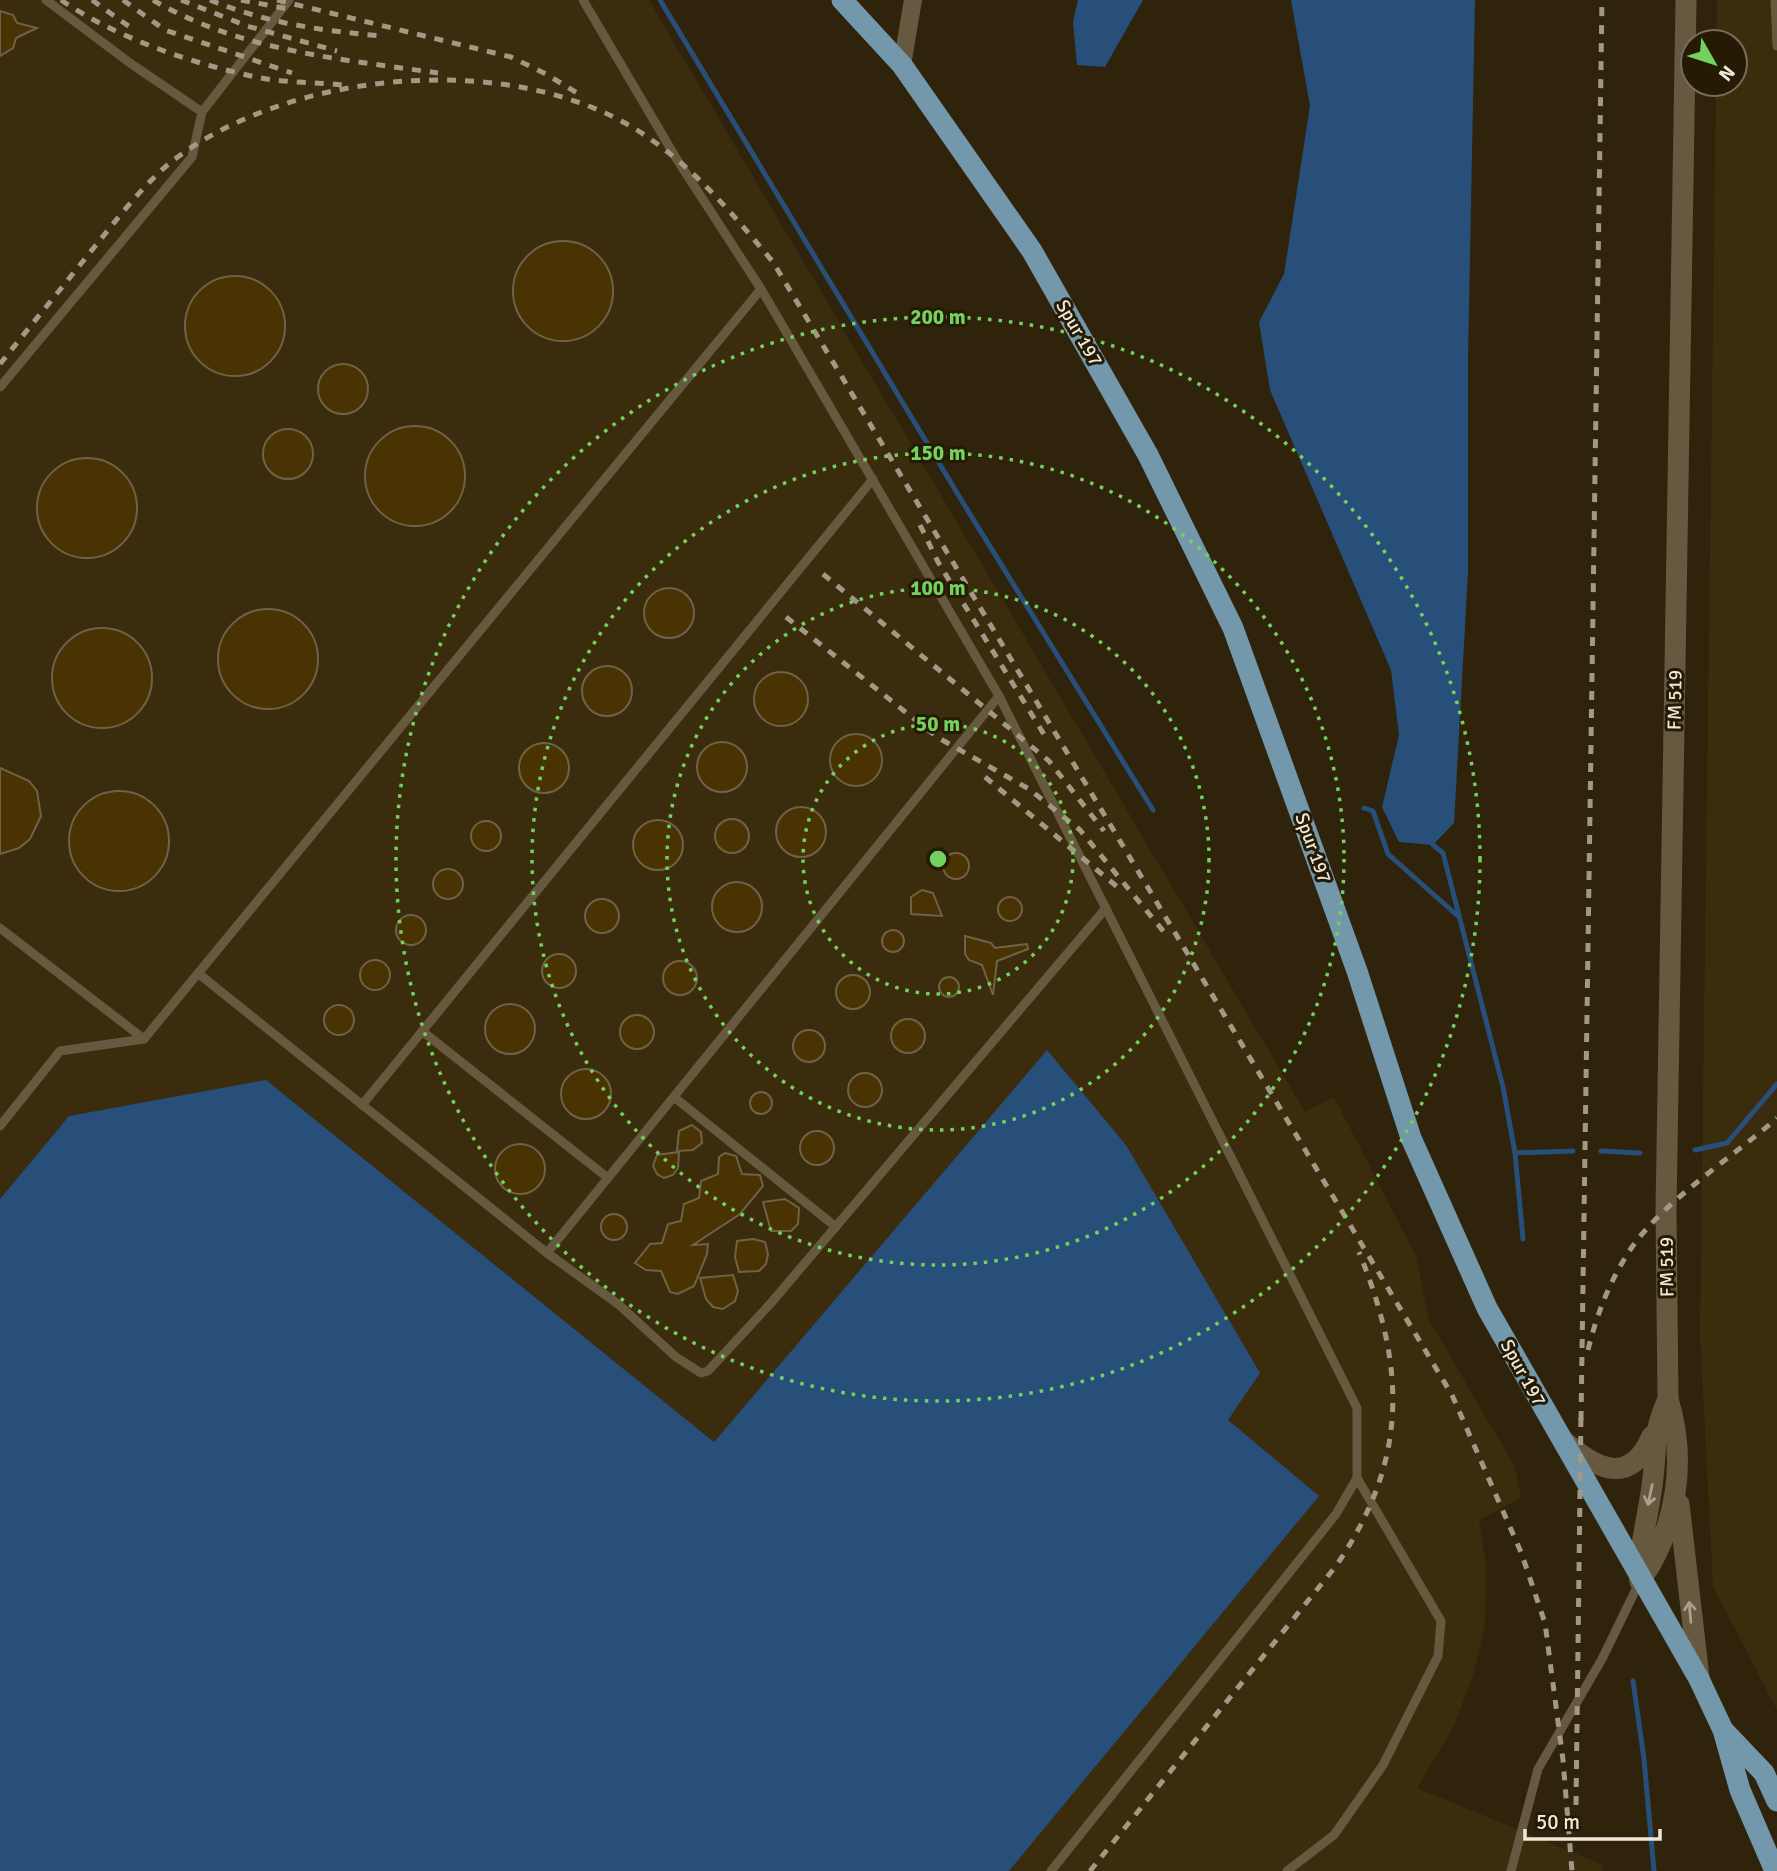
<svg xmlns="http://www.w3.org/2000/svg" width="1777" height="1871" viewBox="0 0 1777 1871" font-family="Signika,sans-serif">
<rect width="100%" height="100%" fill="#2f230c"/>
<g fill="#3b2c0d">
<polygon points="0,0 649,0 1305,1112 1334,1097 1417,1258 1428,1318 1515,1467 1521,1498 1479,1520 1486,1565 1485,1625 1474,1672 1454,1726 1417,1788 1603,1865 1603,1871 1009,1871 1318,1496 1227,1420 1047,1051 714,1442 266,1080 69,1116 0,1199"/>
<polygon points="1717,0 1777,0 1777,1710 1713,1586 1700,1335 1716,84 1735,84 1735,42 1716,42"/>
</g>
<g fill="#274f7a">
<polygon points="1078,0 1143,0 1105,67 1077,65 1073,22"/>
<polygon points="1291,0 1475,0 1468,359 1468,572 1454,823 1433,845 1399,842 1382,807 1399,735 1391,670 1270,390 1259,322 1284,274 1310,106"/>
<polygon points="1047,1050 1126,1145 1260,1373 1228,1420 1319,1496 1009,1871 0,1871 0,1199 69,1116 266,1080 714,1442"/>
</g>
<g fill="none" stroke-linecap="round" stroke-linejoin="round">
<g stroke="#274f7a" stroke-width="5">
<polyline points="660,0 965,506 1153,810"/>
<polyline points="1364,808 1373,811 1388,854 1459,917"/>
<polyline points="1433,845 1443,853 1503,1087 1515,1153 1523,1239"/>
<polyline points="1695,1150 1727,1143 1777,1084"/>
<polyline points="1601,1151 1640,1153"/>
<polyline points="1515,1153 1573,1151"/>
<polyline points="1633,1681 1644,1759 1654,1871"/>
</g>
</g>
<g fill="#493302" stroke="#6f6249" stroke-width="2">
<polygon points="0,11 13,15 17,23 37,28 16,38 13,48 0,56"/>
<circle cx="563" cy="291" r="50"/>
<circle cx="235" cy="326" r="50"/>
<circle cx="343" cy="389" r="25"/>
<circle cx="415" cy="476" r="50"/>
<circle cx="288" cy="454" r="25"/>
<circle cx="87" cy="508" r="50"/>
<circle cx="669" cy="613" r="25"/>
<circle cx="268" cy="659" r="50"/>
<circle cx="102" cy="678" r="50"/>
<circle cx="607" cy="691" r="25"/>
<circle cx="781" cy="699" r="27"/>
<circle cx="856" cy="760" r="26"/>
<circle cx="722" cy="767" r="25"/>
<circle cx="544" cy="768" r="25"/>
<polygon points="0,768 29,781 37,791 41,816 30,839 19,848 0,854"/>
<circle cx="119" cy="841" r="50"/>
<circle cx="801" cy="832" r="25"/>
<circle cx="732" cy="836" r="17"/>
<circle cx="658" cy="845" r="25"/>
<circle cx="486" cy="836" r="15"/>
<circle cx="956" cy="866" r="13"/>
<circle cx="448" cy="884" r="15"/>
<circle cx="737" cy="907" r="25"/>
<polygon points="922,890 933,893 942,916 911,914 911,897"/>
<circle cx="1010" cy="909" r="12"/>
<circle cx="602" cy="916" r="17"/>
<circle cx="411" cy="930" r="15"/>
<circle cx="893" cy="941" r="11"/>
<polygon points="965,936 991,943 995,948 1027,944 1028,949 997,961 993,995 982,965 969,960 965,954"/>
<circle cx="559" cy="971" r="17"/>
<circle cx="375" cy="975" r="15"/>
<circle cx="680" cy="978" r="17"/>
<circle cx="853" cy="992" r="17"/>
<circle cx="949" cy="987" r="10"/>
<circle cx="510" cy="1029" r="25"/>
<circle cx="339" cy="1020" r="15"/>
<circle cx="637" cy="1032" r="17"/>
<circle cx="908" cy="1036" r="17"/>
<circle cx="809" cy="1046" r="16"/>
<circle cx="586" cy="1094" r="25"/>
<circle cx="865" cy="1090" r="17"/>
<circle cx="761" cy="1103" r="11"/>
<polygon points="692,1125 701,1132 702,1143 693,1150 677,1151 679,1131"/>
<circle cx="817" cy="1148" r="17"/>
<circle cx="520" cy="1169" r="25"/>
<polygon points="679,1152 678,1168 673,1175 664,1178 657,1174 653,1166 657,1155"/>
<polygon points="725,1153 736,1156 742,1174 760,1175 763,1186 740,1214 693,1245 708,1244 707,1254 694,1286 678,1294 670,1292 661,1271 646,1270 635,1263 650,1244 662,1243 668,1224 681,1221 684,1204 699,1198 701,1181 718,1174 719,1157"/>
<polygon points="785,1199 799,1208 798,1224 791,1231 771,1231 763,1202"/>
<circle cx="614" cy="1227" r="13"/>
<polygon points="753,1239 765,1242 768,1254 766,1264 759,1271 739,1272 735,1257 737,1241"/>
<polygon points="733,1275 738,1291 735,1301 723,1309 713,1307 706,1299 700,1278"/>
</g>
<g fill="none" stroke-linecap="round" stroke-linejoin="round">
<g stroke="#665940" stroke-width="9">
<polyline points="46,0 130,63 202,112"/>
<polyline points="583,0 676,158 761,289 999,696 1357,1408 1357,1478 1336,1514 1051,1871"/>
<polyline points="1775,0 1777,46"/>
<polyline points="0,387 192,157 202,112 289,0"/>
<polyline points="0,928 144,1039"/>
<polyline points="199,974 547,1253 999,696"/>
<polyline points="422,1031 608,1178"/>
<polyline points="674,1097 836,1227"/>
<polyline points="362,1105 873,479"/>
<polyline points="0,1126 60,1051 144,1039 761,289"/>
<polyline points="547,1253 618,1304 676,1357 701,1373 708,1371 771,1303 1106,908"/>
<polyline points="1287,1871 1334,1835 1383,1765 1438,1656 1441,1621 1357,1478"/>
<polyline points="1511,1871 1538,1769 1602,1659 1640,1581"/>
</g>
<polyline stroke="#665940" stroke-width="18" points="902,65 913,0"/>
<g stroke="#665940" stroke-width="21">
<path d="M1566,1443C1599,1471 1631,1485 1652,1436"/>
<polyline points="1679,1504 1699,1677"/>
<path d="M1640,1581C1677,1529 1687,1460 1668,1399L1666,1210L1686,0"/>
<path d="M1640,1581C1639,1542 1649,1515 1653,1478C1657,1443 1653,1433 1668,1399"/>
</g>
<g stroke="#7397ab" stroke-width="21">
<polyline points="842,0 902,65 1032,251 1148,455 1233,628 1357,971 1411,1138 1487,1308 1699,1679 1723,1730 1740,1790 1775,1871"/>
<polyline points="1725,1732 1764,1773 1777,1801"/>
</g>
<g stroke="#a19886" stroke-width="5" stroke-dasharray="9 9" stroke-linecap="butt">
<path d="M61,0C117,38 190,63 256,77C284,83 315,82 343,85"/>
<polyline points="92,0 134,30"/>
<polyline points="123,0 165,30 292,73"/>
<path d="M153,0C240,51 340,59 438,73"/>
<polyline points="181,0 247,26 337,51"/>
<path d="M210,0C266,23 322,31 383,36"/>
<polyline points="241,0 288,9"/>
<polyline points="277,0 511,57 546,74 582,96"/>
<path d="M0,364C32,324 64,285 96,245C119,217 143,185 171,162C289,70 509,50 637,130C692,165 731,212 773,262L1452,1395L1521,1552L1545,1623L1563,1760L1572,1871"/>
<polyline points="920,525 938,562 1045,736"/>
<polyline points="823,574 1049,761 1104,831"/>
<polyline points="786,617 937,737 1029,789 1080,830 1169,938"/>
<polyline points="985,777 1121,890"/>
<path d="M1588,1350C1597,1313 1611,1278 1632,1247C1665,1200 1733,1157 1777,1118"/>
<polyline points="1581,1420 1602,0"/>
<polyline points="1576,1805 1581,1413"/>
<path d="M1090,1871L1336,1566C1409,1459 1406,1368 1359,1252"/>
</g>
</g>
<defs><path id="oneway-shaft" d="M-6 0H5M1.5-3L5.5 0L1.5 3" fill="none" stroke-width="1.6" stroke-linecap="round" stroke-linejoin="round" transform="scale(1.75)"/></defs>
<g stroke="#aaa08c">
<use href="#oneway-shaft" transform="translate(1650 1495) rotate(102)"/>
<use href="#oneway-shaft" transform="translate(1690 1612) rotate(-95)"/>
</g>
<g fill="none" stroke="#73d25d" stroke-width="3.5" stroke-dasharray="3.5 7">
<circle cx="938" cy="859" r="135"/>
<circle cx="938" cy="859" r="271"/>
<circle cx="938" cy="859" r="406"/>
<circle cx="938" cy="859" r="542"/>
</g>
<g text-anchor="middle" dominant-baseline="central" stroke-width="6" stroke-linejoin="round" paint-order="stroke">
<g font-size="19" fill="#efe7d9" stroke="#251a03">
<text transform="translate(1079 333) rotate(60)">Spur 197</text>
<text transform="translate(1675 700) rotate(-89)">FM 519</text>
<text transform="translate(1313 848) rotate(70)">Spur 197</text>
<text transform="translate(1667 1267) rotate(-91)">FM 519</text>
<text transform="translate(1523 1373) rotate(61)">Spur 197</text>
</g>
</g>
<circle cx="938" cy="859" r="10" fill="#73d25d" stroke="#251a03" stroke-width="3.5"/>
<g font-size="21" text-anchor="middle" font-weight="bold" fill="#73d25d" stroke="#251a03" stroke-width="6" stroke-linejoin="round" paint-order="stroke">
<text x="938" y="324">200 m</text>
<text x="938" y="460">150 m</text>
<text x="938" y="595">100 m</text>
<text x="938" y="731">50 m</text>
</g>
<g transform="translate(1714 63) rotate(129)"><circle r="33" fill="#251a03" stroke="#766c59" stroke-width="2"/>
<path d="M0-5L12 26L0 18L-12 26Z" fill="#73d25d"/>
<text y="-10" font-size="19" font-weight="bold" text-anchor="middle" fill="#efe7d9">N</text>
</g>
<path d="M1525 1829v10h135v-10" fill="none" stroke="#efe7d9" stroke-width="3.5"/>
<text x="1536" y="1829" font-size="21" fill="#efe7d9" stroke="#251a03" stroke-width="5" paint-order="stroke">50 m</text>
</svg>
